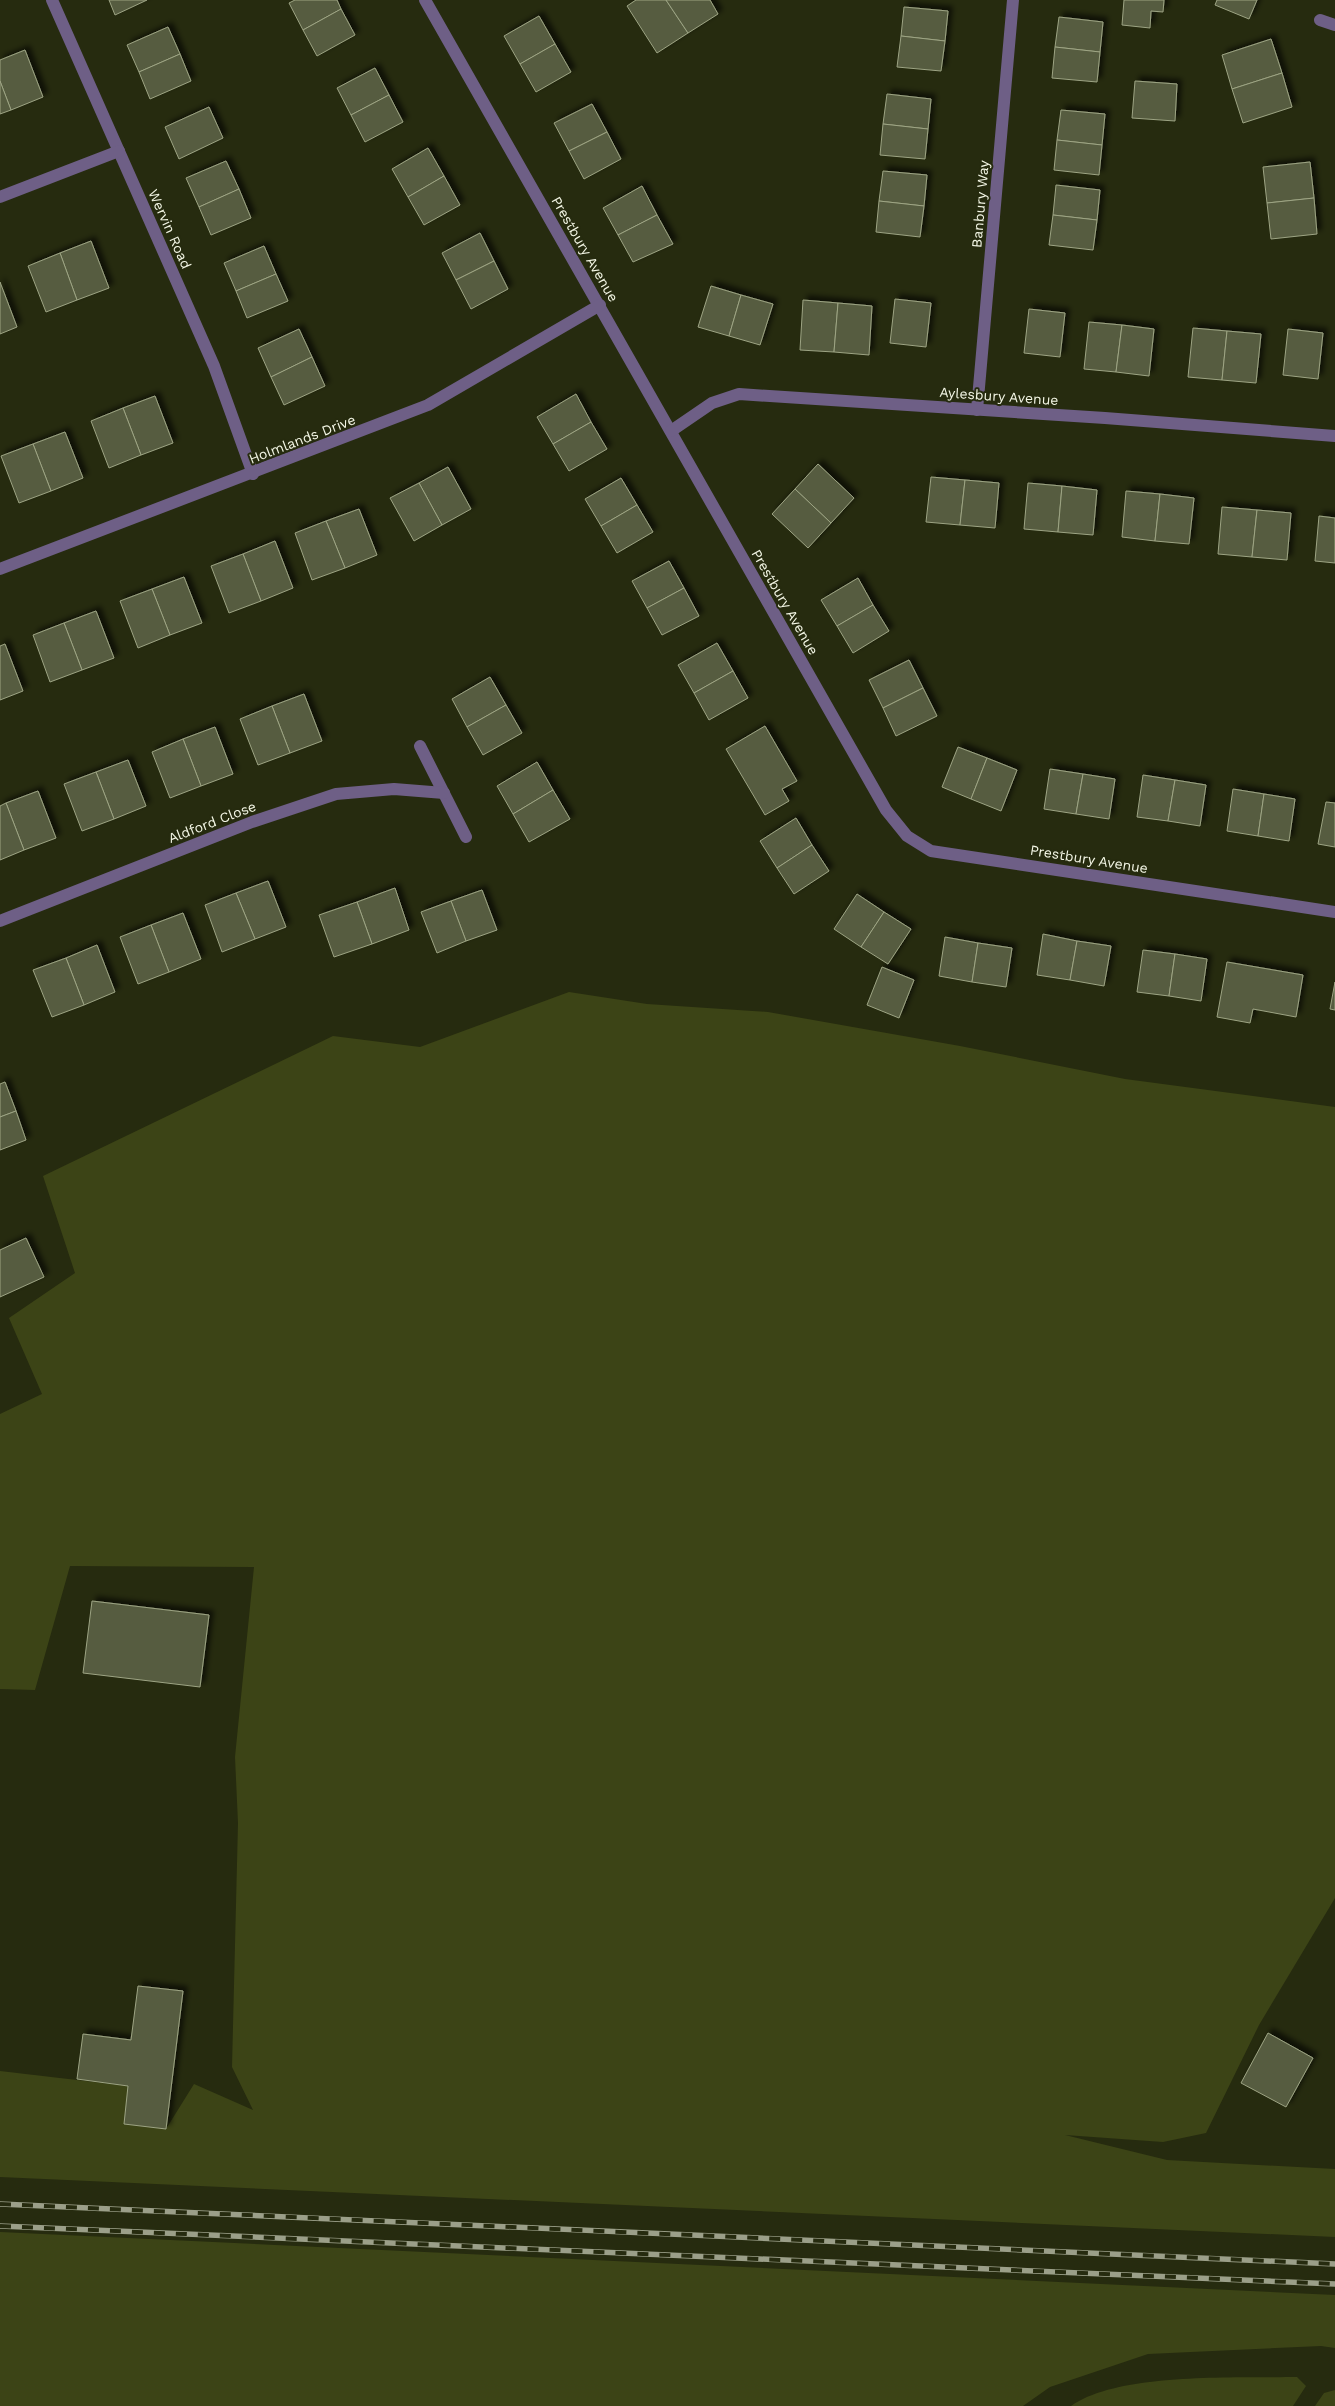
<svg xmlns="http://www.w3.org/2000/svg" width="1335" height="2406" viewBox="0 0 1335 2406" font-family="'Work Sans',sans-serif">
<defs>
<filter id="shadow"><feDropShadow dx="4.5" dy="-4.5" stdDeviation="2.5" flood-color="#0009"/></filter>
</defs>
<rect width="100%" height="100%" fill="#262b0f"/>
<g fill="#3c4416">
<polygon points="569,992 647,1004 768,1012 960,1046 1125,1079 1335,1107 1335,1898 1259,2025 1206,2133 1163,2142 1065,2135 1167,2160 1335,2169 1335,2237 0,2177 0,2071 128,2086 124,2124 166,2129 194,2084 253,2110 232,2067 238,1823 235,1757 254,1567 70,1566 35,1690 0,1689 0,1414 42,1394 9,1318 75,1273 43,1176 333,1036 420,1047"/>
<polygon points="0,2232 1335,2295 1335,2348 1321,2346 1148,2354 1050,2387 1023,2406 0,2406"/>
<path d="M1297,2377L1306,2386L1293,2406H1071C1118,2372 1237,2378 1297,2377Z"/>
<polygon points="1335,2390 1335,2406 1315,2406 1324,2393"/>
</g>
<g fill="#565c3f" stroke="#9da484" filter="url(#shadow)">
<polygon points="109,0 147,0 115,15"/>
<polygon points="295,0 337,0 341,9 303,30 289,3"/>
<polygon points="636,0 666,0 688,33 657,53 627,6"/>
<polygon points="666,0 710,0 718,14 688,33"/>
<polygon points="1124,0 1164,0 1163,12 1151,11 1150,28 1122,25"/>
<polygon points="1217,0 1257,0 1249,19 1215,5"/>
<polygon points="904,7 948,11 945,41 901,36"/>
<polygon points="341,9 355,35 317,56 303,30"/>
<polygon points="539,16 555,44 520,64 504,36"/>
<polygon points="1059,17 1103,22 1100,52 1055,47"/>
<polygon points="168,27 180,54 139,72 127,45"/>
<polygon points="901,36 945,41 941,71 897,67"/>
<polygon points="1271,39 1282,73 1232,89 1222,55"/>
<polygon points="555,44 571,72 536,92 520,64"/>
<polygon points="1055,47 1100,52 1097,82 1052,78"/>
<polygon points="25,50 43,97 11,110 0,81 0,60"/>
<polygon points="180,54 191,81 150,99 139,72"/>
<polygon points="375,68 389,95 351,115 337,88"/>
<polygon points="1282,73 1292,107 1243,123 1232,89"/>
<polygon points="0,81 11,110 0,114"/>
<polygon points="1135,81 1177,84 1175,121 1132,118"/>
<polygon points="887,94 931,99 928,129 883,124"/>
<polygon points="389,95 403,122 365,142 351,115"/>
<polygon points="592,104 607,132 569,151 554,123"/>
<polygon points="209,107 223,138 179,159 165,127"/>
<polygon points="1061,110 1105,114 1102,145 1057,140"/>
<polygon points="883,124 928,129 925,159 880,155"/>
<polygon points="607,132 621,159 584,179 569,151"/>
<polygon points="1057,140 1102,145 1099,175 1054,170"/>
<polygon points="428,148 444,176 408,197 392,169"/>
<polygon points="226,161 239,189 199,207 186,178"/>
<polygon points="1310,162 1314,198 1267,203 1263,167"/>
<polygon points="883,171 927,175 924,206 879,201"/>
<polygon points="444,176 460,205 424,225 408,197"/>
<polygon points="1056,185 1100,190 1097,220 1053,215"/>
<polygon points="642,186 657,215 618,235 603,208"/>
<polygon points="239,189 251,218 211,235 199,207"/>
<polygon points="1314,198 1317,234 1271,239 1267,203"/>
<polygon points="879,201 924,206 920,237 876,232"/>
<polygon points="657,215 673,244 633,262 618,235"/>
<polygon points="1053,215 1097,220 1093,250 1049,245"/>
<polygon points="480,233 494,261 456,280 442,253"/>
<polygon points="91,241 109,288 77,300 60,253"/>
<polygon points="264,246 276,274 236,291 224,263"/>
<polygon points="60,253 77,300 46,312 28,266"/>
<polygon points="494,261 508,289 471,309 456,280"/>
<polygon points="276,274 288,301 247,318 236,291"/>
<polygon points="0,282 17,327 0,334"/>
<polygon points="711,286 741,295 729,336 698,327"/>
<polygon points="741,295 773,304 760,345 729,336"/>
<polygon points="895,299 931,303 926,347 890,343"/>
<polygon points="803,300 838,303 834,352 800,350"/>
<polygon points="838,303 872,306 869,355 834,352"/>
<polygon points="1029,309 1065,313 1060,357 1024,353"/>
<polygon points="1089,322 1122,325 1116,372 1084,369"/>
<polygon points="1122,325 1154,329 1149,376 1116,372"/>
<polygon points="1193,328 1227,331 1222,380 1188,377"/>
<polygon points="299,329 312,357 271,377 258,348"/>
<polygon points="1288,329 1323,333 1318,379 1283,375"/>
<polygon points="1227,331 1261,334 1256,383 1222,380"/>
<polygon points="312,357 325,386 284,405 271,377"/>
<polygon points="576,394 591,422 553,444 537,417"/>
<polygon points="155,396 173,443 141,455 123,408"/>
<polygon points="123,408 141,455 109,468 91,421"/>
<polygon points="591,422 607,449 569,471 553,444"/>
<polygon points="65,432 83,478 51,491 33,444"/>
<polygon points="33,444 51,491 19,503 1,456"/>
<polygon points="818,464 854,498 831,523 795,489"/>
<polygon points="448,467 471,509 442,525 419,483"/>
<polygon points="931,477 965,480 960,525 926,522"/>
<polygon points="621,478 637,505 601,526 585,499"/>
<polygon points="965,480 999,483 995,528 960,525"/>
<polygon points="419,483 442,525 414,541 390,498"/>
<polygon points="1028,483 1062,486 1058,532 1024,529"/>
<polygon points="1062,486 1097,490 1093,535 1058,532"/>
<polygon points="795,489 831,523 808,548 772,514"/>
<polygon points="1126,491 1160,494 1155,541 1122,537"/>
<polygon points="1160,494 1194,498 1189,544 1155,541"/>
<polygon points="637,505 653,532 617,553 601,526"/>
<polygon points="1222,507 1257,510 1252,557 1218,554"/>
<polygon points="359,509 377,555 345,568 326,521"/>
<polygon points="1257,510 1291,513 1287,560 1252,557"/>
<polygon points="1319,516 1335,518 1335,563 1315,561"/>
<polygon points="326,521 345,568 312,580 295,533"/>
<polygon points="275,541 293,588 261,601 243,554"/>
<polygon points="243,554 261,601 229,613 211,566"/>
<polygon points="669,561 684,588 647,608 632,581"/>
<polygon points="184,577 202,623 170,635 152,589"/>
<polygon points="858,578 873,605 837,626 821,600"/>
<polygon points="684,588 699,616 662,635 647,608"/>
<polygon points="152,589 170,635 138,648 120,601"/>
<polygon points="873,605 889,631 853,653 837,626"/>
<polygon points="96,611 114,658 82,670 64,623"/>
<polygon points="64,623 82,670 50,682 33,635"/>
<polygon points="717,643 733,671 694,693 678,665"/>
<polygon points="5,644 23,691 0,700 0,646"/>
<polygon points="909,660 923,688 883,708 869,680"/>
<polygon points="733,671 748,698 709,720 694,693"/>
<polygon points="490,677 506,705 467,727 452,699"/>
<polygon points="923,688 937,716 896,736 883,708"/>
<polygon points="304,694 322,741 290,753 272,706"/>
<polygon points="506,705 522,733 483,755 467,727"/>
<polygon points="272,706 290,753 258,765 240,719"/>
<polygon points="765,726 797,781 782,789 789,801 765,815 726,749"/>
<polygon points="215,727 233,774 201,786 183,739"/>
<polygon points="183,739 201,786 170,798 152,752"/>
<polygon points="958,747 987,758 971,799 942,787"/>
<polygon points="987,758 1017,770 1001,811 971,799"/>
<polygon points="128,760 146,806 114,819 96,772"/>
<polygon points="537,762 553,790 513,814 497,786"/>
<polygon points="1050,769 1083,774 1076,814 1044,809"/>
<polygon points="96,772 114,819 82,831 64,784"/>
<polygon points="1083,774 1115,779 1109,819 1076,814"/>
<polygon points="1143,775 1175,780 1168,821 1137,817"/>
<polygon points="1175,780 1206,785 1200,826 1168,821"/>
<polygon points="1233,789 1264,794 1258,836 1227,831"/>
<polygon points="553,790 570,819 529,842 513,814"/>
<polygon points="38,791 56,838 24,850 6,803"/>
<polygon points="1264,794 1295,799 1289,841 1258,836"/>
<polygon points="1326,802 1335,803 1335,847 1318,844"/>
<polygon points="6,803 24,850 0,860 0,806"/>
<polygon points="796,818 812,845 777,868 760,841"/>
<polygon points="812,845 829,871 794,894 777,868"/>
<polygon points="268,881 286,927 255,939 236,893"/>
<polygon points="395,888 409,930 372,944 357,902"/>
<polygon points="482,890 497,930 466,941 451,901"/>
<polygon points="236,893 255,939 222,952 205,905"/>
<polygon points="857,894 884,912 861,947 834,929"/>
<polygon points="451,901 466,941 437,953 421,912"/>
<polygon points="357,902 372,944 334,957 319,915"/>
<polygon points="884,912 911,929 888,964 861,947"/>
<polygon points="183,913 201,959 169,972 151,925"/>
<polygon points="151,925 169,972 138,984 120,937"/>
<polygon points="1043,934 1077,941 1070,980 1037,975"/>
<polygon points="945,937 978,943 972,982 939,976"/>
<polygon points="1077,941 1111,946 1104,986 1070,980"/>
<polygon points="978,943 1012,948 1006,987 972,982"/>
<polygon points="97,945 115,992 84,1005 66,958"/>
<polygon points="1143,950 1175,954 1169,996 1137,992"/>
<polygon points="1175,954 1207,959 1201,1001 1169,996"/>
<polygon points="66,958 84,1005 52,1017 33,970"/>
<polygon points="1227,962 1303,975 1296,1017 1253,1009 1250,1023 1217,1017"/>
<polygon points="882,967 914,980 899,1018 867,1005"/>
<polygon points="1335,982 1335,1010 1330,1009"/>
<polygon points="5,1082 16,1111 0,1117 0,1084"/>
<polygon points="16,1111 26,1140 0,1150 0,1117"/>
<polygon points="26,1238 44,1277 0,1297 0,1250"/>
<polygon points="92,1601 209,1615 200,1687 83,1673"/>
<polygon points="138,1986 183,1991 166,2129 124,2124 128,2086 77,2079 83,2034 131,2040"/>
<polygon points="1268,2033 1313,2058 1286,2107 1241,2083"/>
</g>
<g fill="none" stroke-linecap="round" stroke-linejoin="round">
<g stroke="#6e5f86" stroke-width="12">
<polyline points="52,0 214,366 253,474"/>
<polyline points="425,0 886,810 907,836 931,851 1335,912"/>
<polyline points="1320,20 1335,25"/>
<polyline points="0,197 119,151"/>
<polyline points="977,410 1013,0"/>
<polyline points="671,431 712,403 739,394 1105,418 1335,436"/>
<polyline points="0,569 428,405 600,305"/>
<polyline points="420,746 466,837"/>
<polyline points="0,921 252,822 336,794 394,789 444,793"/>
</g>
<defs>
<g id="rail">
<polyline points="0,2204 1335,2264"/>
<polyline points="0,2226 1335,2284"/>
</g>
</defs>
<use href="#rail" stroke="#9b9f89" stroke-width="5.5"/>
<use href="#rail" stroke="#262b0f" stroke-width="4" stroke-dasharray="11" stroke-linecap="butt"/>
</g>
<g text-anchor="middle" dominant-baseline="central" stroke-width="4" stroke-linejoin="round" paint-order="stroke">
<g font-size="14" fill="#f4f7e6" stroke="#262b0f">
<text transform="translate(980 204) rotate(-85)">Banbury Way</text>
<text transform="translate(170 229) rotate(66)">Wervin Road</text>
<text transform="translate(585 249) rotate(60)">Prestbury Avenue</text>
<text transform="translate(999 396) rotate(4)">Aylesbury Avenue</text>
<text transform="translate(302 439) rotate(-21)">Holmlands Drive</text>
<text transform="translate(785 602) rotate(60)">Prestbury Avenue</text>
<text transform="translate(212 822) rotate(-21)">Aldford Close</text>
<text transform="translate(1089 859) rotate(9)">Prestbury Avenue</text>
</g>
</g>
</svg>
